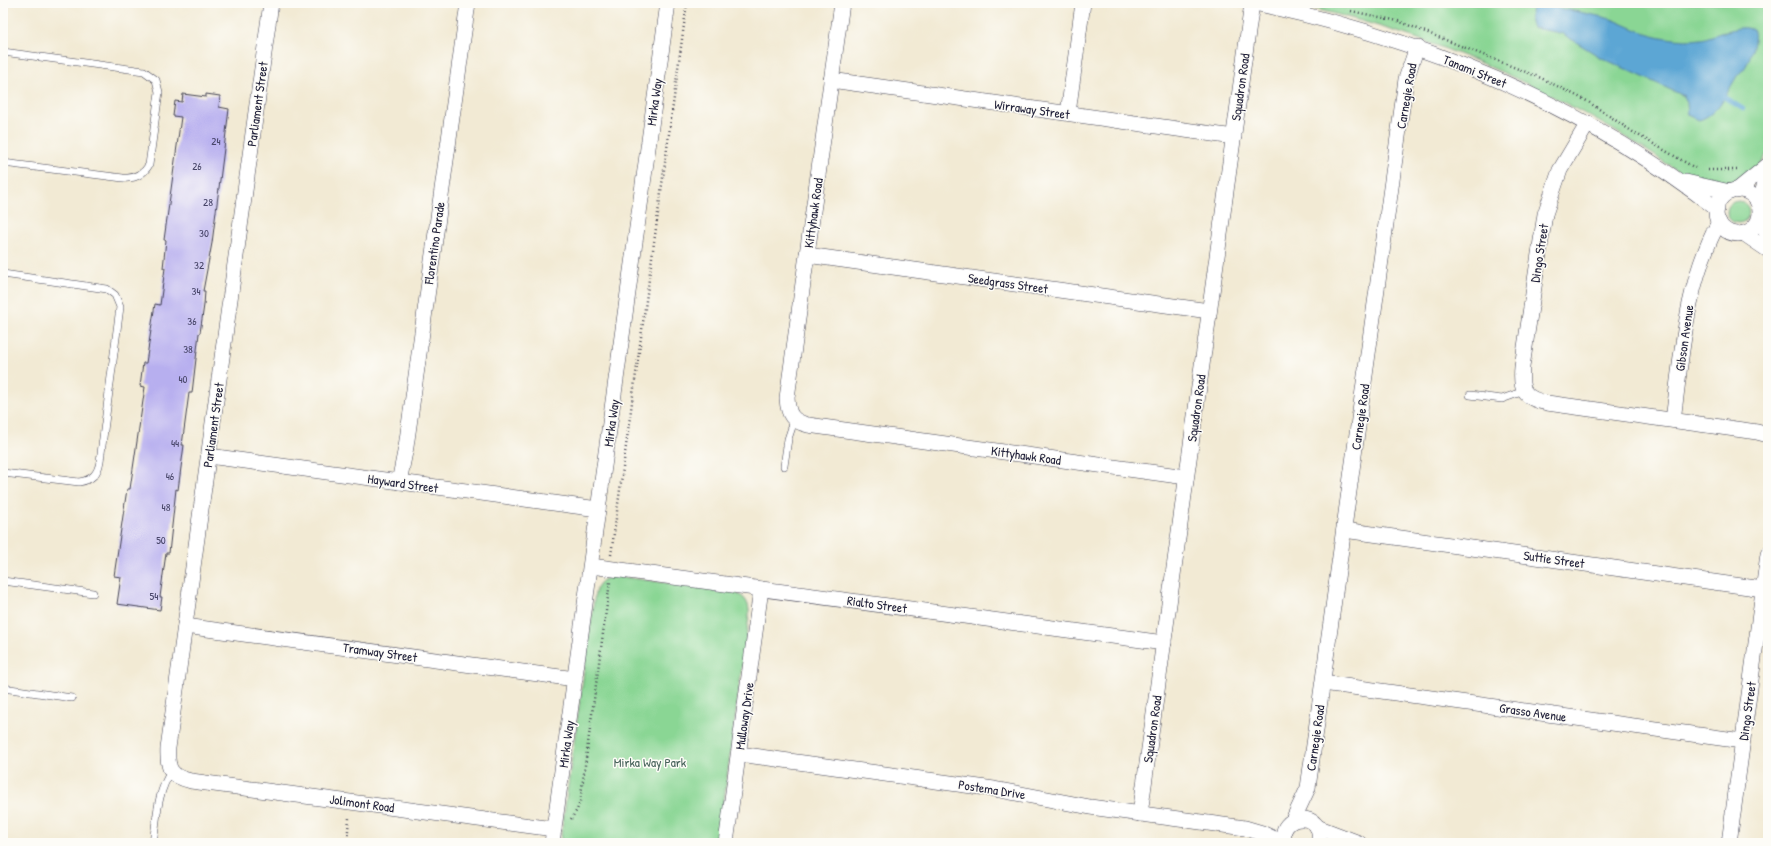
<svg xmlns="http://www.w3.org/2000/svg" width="1771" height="846" viewBox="0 0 1771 846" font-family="'Patrick Hand',sans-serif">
<rect width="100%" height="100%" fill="#fdfcf7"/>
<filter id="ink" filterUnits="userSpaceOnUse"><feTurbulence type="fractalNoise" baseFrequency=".025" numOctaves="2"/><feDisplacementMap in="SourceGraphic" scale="8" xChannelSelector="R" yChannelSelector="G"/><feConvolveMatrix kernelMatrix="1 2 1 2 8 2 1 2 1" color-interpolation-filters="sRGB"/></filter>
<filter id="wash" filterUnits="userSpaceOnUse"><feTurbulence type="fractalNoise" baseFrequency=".012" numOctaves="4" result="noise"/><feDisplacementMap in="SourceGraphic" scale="16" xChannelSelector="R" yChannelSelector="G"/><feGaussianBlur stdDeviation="0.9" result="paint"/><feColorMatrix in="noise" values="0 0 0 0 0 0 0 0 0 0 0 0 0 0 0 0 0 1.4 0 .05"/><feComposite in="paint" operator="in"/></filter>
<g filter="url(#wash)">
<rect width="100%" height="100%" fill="#f2ead4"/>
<g fill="#8ad694" stroke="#567c68">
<path d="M1289,3H1768V152C1750,183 1725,188 1693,178C1678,174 1660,158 1646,150C1620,133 1593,118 1565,103C1479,57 1384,23 1289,3Z"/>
<circle cx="1738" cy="212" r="11"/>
<path d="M616,576L733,592C745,596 750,603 749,616L718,843H560L595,593C598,582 605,577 616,576Z"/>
</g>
<path fill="#5ca6d4" stroke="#3f6488" d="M1533,3H1547L1551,6C1571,11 1592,14 1611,19C1620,22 1629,27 1637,30C1655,37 1682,42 1701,39C1714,37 1743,21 1754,31C1756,41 1751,55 1747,64C1745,69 1740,72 1737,76C1727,92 1719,114 1699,120L1688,115L1687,103L1684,96L1600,57L1563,34L1556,32L1533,28L1530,19Z"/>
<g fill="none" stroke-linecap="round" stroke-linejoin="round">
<polyline stroke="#5ca6d4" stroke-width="4.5" points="1719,94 1743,109"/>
</g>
<g id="blocks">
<polygon fill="#b7afef" points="183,94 206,97 206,94 220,96 219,107 229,109 212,243 203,291 205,291 204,305 200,333 199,333 192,393 189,393 182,445 184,445 178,490 176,489 169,553 166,553 160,597 162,597 160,610 117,604 121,577 114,576 127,489 130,489 145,387 140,386 143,363 146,363 155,304 160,305 165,268 163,268 166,240 164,240 181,117 173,116 175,101 182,102"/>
</g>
</g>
<g filter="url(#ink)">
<use href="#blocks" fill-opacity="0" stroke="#414052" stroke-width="1"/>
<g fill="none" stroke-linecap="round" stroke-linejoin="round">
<defs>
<g id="service">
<path d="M3,52L144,71L156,80L159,92L149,165C143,175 135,179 123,178L3,163"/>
<path d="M3,274L107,289L115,295L120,307L100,461C98,474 92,480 79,482L3,473"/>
<polyline points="1470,395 1502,399 1524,391"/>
<polyline points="784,466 788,439 794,421"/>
<polyline points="3,581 93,593"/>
<polyline points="3,688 72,698"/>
<path d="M153,843C157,818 157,792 171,772"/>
</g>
<g id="minor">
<path d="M271,3L168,748C167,769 170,776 191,781L554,829"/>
<path d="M842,3L787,398C788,415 792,421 808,425L1186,477"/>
<path d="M1254,3C1421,38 1581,104 1717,209"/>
<polyline points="831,80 1234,137"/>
<polyline points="1068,113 1083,3"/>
<path d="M1588,123L1560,170L1545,214L1522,367C1520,390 1523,398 1547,403L1757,432L1768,435"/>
<polyline points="1686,182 1730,192"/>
<circle cx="1738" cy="212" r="22"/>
<polyline points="1736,191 1768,165"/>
<polyline points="1759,205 1768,172"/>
<polyline points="1760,217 1768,236"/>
<polyline points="1743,233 1768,250"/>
<polyline points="807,255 1209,311"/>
<path d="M1673,420C1682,353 1686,282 1719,222"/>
<polyline points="209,456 598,509"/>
<polyline points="399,482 406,447 468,3"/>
<polyline points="1344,530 1763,589"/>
<polyline points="591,566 1164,643"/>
<polyline points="185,626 575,679"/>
<polyline points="1323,683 1742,741"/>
<polyline points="739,754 994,789 1090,807 1245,828 1262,833 1283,843"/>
<polyline points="1140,814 1252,3"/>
<polyline points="1293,820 1308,788 1406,79 1417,47"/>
<polyline points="1317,827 1359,843"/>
<polyline points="552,843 668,3"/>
<polyline points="726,843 761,589"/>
<path d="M1285,843C1274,813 1328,809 1318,843"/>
<polyline points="1729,843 1768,554"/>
</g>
</defs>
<use href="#service" stroke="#414052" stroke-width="8"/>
<use href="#minor" stroke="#414052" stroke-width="16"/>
<g stroke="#414052" stroke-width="2.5" stroke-dasharray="1 3" stroke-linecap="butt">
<polyline points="1351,11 1398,21 1541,78 1587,101 1633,132 1695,168"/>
<polyline points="1708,170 1739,170"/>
<polyline points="611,555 687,3"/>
<polyline points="571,819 577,810 580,802 610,582"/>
<polyline points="347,843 349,818"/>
</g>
<use href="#service" stroke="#fff" stroke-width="7"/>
<use href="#minor" stroke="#fff" stroke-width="15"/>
</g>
</g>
<g text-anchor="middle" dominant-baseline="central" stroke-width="3" stroke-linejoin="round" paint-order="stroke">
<g font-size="11" fill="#474568">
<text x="216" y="141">24</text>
<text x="197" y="166">26</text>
<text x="208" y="202">28</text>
<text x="204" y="233">30</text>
<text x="199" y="265">32</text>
<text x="196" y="291">34</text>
<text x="192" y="321">36</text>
<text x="188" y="349">38</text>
<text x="183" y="379">40</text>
<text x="175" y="443">44</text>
<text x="170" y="476">46</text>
<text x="166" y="507">48</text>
<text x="161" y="540">50</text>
<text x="154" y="596">54</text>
</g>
<g font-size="13" fill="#22223b" stroke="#fdfcf7">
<text transform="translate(1475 71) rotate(22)">Tanami Street</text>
<text transform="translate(1240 87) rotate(-82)">Squadron Road</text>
<text transform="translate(1406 96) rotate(-80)">Carnegie Road</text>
<text transform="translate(654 102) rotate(-82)">Mirka Way</text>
<text transform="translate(257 104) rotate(-82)">Parliament Street</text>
<text transform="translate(1032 109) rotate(8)">Wirraway Street</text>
<text transform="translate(813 213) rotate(-82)">Kittyhawk Road</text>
<text transform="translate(434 243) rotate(-82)">Florentino Parade</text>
<text transform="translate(1539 253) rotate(-81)">Dingo Street</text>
<text transform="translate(1008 283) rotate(8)">Seedgrass Street</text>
<text transform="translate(1684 338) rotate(-82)">Gibson Avenue</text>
<text transform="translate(1196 408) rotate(-82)">Squadron Road</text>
<text transform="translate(1360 417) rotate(-82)">Carnegie Road</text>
<text transform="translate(611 423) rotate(-82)">Mirka Way</text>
<text transform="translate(213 425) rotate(-82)">Parliament Street</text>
<text transform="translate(1026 455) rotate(8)">Kittyhawk Road</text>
<text transform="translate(403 483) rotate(8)">Hayward Street</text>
<text transform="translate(1554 559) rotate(8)">Suttie Street</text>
<text transform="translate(877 604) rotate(8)">Rialto Street</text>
<text transform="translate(380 652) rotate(8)">Tramway Street</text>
<text transform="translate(1747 711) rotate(-82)">Dingo Street</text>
<text transform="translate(1533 712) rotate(8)">Grasso Avenue</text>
<text transform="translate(744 716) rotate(-82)">Mulloway Drive</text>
<text transform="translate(1152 729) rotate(-82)">Squadron Road</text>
<text transform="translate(1315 738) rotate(-82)">Carnegie Road</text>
<text transform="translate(566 744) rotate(-82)">Mirka Way</text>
<text transform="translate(992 789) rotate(9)">Postema Drive</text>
<text transform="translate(362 803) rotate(8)">Jolimont Road</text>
</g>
<g font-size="13" fill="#46615a" stroke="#fdfcf7">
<text x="650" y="762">Mirka Way Park</text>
</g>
</g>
<rect width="1771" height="846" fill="none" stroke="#fdfcf7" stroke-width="16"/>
</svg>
